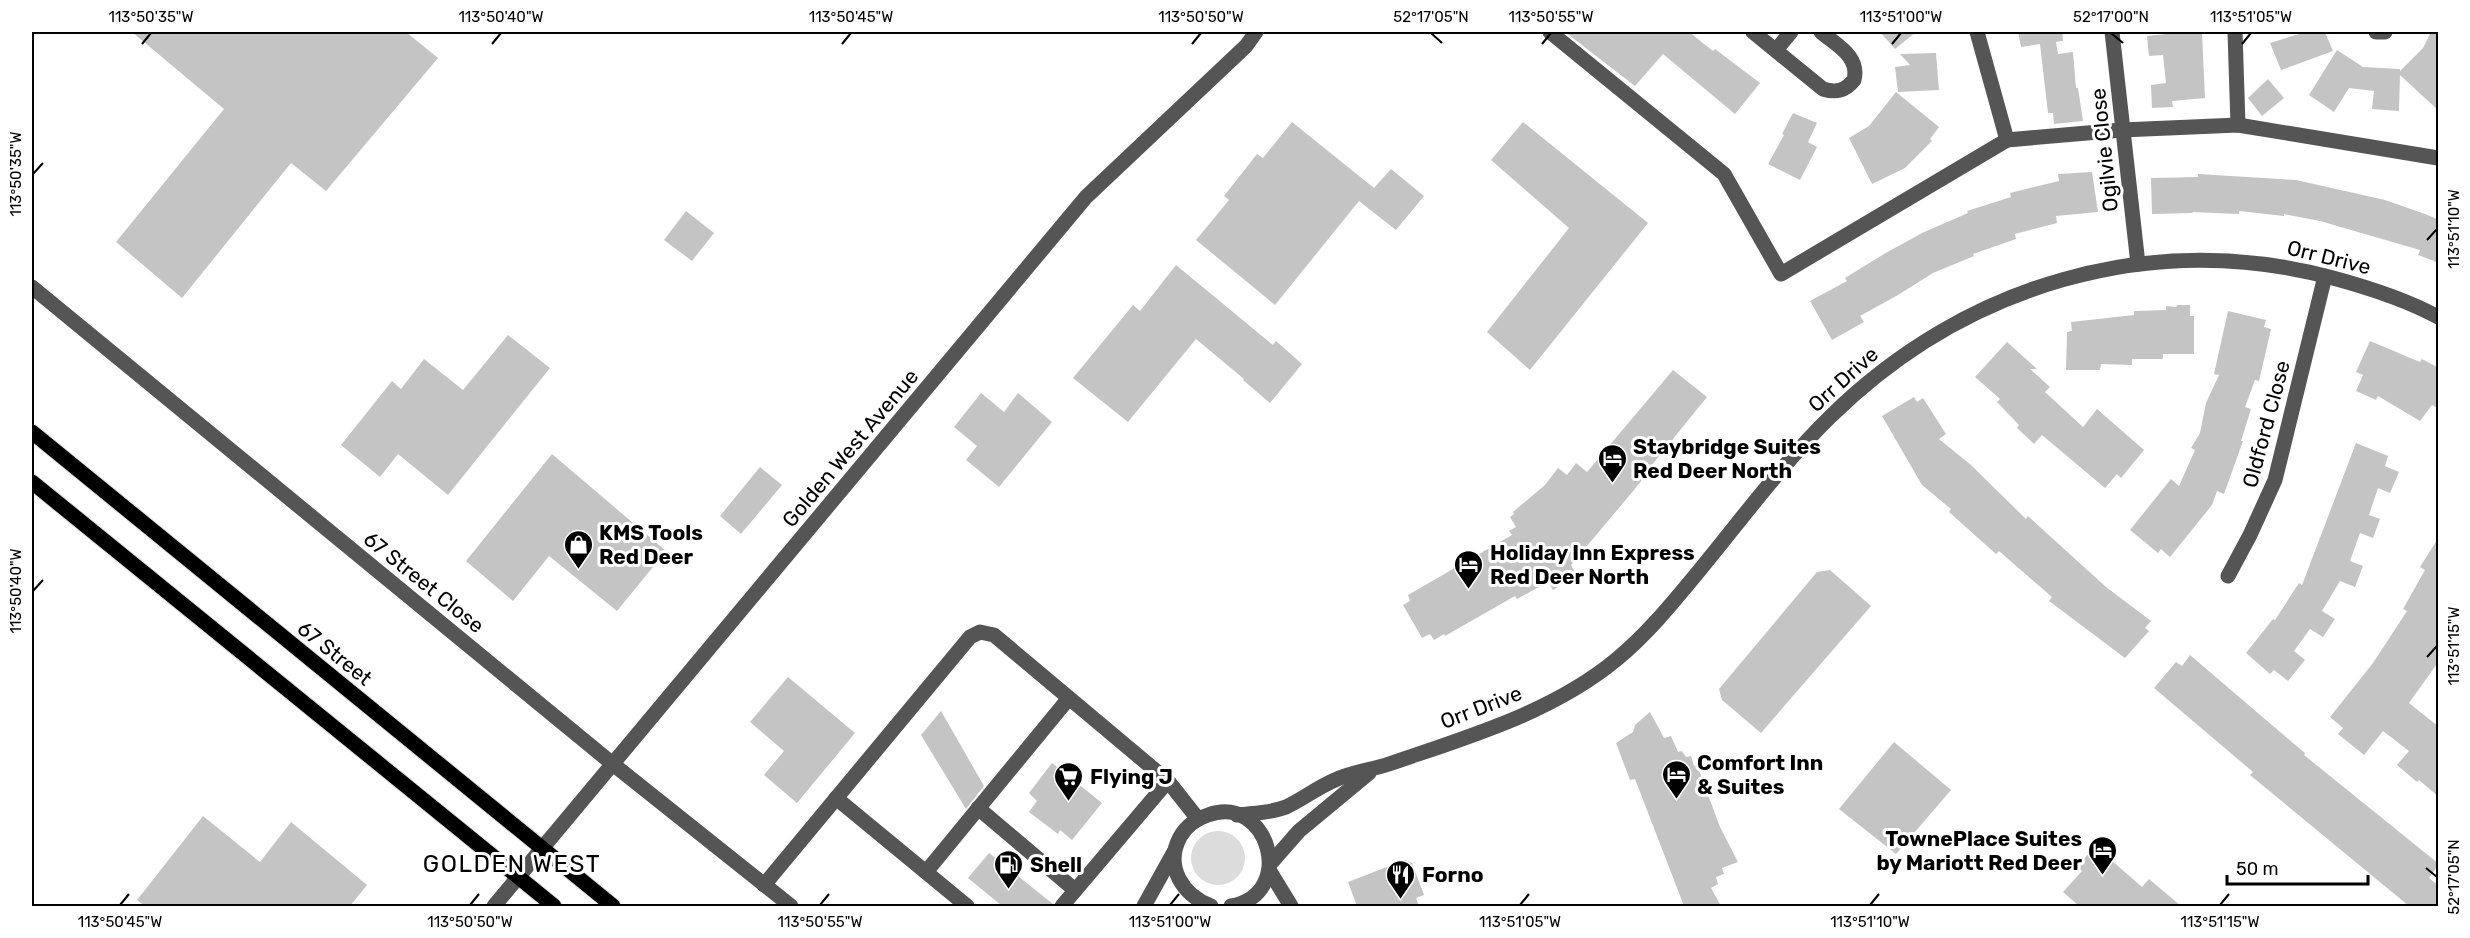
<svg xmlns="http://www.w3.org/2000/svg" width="2470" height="938" viewBox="0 0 2470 938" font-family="Rubik,sans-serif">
<rect width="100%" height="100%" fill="#fff"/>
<circle fill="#dcdcdc" cx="1218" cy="858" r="27"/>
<g fill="#c4c4c4">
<polygon points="132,32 406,32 438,58 326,191 291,163 182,298 116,242 224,109"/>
<polygon points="1565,32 1689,32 1713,51 1715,49 1760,83 1735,114 1663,54 1635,86"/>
<polygon points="1880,32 1916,32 1895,49"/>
<polygon points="2018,32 2062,32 2063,41 2056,42 2058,54 2073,52 2076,88 2078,88 2083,121 2054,124 2053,113 2048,113 2040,44 2021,47"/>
<polygon points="2185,32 2202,32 2205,98 2172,101 2173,107 2152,108 2151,85 2166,83 2163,55 2149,56 2147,36"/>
<polygon points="2306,32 2325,32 2333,51 2281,70 2270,43"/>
<polygon points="2431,32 2439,32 2439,111 2400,75 2399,111 2372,109 2374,91 2349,88 2334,112 2309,95 2337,50 2363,67 2400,69 2400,71 2423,48"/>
<polygon points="1936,53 1939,90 1898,92 1895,67 1910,65 1900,54"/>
<polygon points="2268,79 2284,98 2262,116 2248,98"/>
<polygon points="1896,92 1939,127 1930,139 1932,141 1905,168 1872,184 1849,138 1869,126"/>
<polygon points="1793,113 1817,123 1808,142 1817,147 1800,180 1768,164 1784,135 1782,134"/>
<polygon points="1292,122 1374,188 1391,169 1424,196 1396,230 1359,201 1275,305 1196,240 1229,200 1224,196 1257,154 1263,158"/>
<polygon points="1523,122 1648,223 1530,370 1487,332 1569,228 1491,160"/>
<polygon points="2092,172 2098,212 2056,216 2057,223 2015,234 2016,239 1973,254 1974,256 1933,273 1898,295 1860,316 1864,322 1832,340 1810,301 1847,281 1845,278 1884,254 1922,233 1968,213 1967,211 2011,197 2010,193 2059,181 2058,174"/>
<polygon points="2198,174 2296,180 2385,200 2425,214 2439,220 2439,263 2418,255 2420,250 2320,221 2284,214 2284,216 2239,211 2239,214 2192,212 2193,213 2152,214 2151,178 2198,177"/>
<polygon points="686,211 714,233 692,261 664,240"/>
<polygon points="1176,265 1273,345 1276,341 1302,364 1270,403 1243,380 1244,379 1196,339 1128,422 1073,378 1133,305 1140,311"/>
<polygon points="2177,305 2190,305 2190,316 2194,316 2194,354 2163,354 2163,359 2132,359 2132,365 2101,364 2100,370 2066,370 2067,332 2072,331 2071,322 2134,315 2134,311 2166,310 2166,306 2176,307"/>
<polygon points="2228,311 2266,320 2264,327 2271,329 2259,381 2255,380 2245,407 2251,409 2241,441 2243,441 2224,494 2217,491 2212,505 2170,557 2161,549 2158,553 2130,530 2171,479 2179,486 2195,450 2191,448 2200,433 2206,403 2219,375 2214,374"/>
<polygon points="508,335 550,368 448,495 398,454 380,477 341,445 392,381 401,389 424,359 463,390"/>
<polygon points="2370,341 2420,362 2422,359 2439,368 2439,409 2432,405 2420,421 2378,396 2376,400 2356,391 2363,375 2356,372"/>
<polygon points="2007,342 2037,369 2030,369 2050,387 2045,392 2083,427 2097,409 2144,450 2121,478 2117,474 2105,488 2042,435 2034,444 2017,428 2019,425 1997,402 2000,399 1975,377"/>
<polygon points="1673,370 1707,397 1651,466 1652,467 1634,490 1571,565 1577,576 1553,590 1548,582 1517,599 1515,596 1445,636 1444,634 1434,640 1430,634 1422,638 1403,605 1410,601 1408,595 1512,535 1509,531 1516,527 1510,517 1514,514 1513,512 1545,485 1558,468 1567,475 1576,463 1587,472"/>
<polygon points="981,393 1004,412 1018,393 1052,422 999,487 966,460 977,446 954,427"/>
<polygon points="1914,397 1917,402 1923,398 1946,434 1939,439 1971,465 2026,519 2028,516 2106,587 2151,621 2145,628 2149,631 2125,658 2049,601 2052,597 1999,551 1996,554 1949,512 1951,509 1922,485 1882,416"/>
<polygon points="2356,443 2388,456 2385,466 2399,472 2390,493 2378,488 2369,515 2380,519 2373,538 2360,533 2350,561 2363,566 2355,587 2340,581 2322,611 2335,619 2323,637 2310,629 2294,651 2305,660 2288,681 2274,670 2270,674 2246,653 2273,619 2275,620 2299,583 2302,585"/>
<polygon points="552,454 666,551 617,611 549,556 513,601 466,561"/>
<polygon points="760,467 782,485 741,534 720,516"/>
<polygon points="2439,537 2439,661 2409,703 2439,727 2439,797 2419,780 2417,782 2397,765 2409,751 2383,731 2364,755 2338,734 2343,728 2330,717 2373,663 2407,611 2403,609 2425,570 2420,567"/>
<polygon points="1830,570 1871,606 1761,733 1722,700 1719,689 1817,572"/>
<polygon points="2190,655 2293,743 2305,753 2304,755 2439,864 2429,878 2439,886 2439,906 2409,906 2250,775 2253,772 2154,688 2176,662 2182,666"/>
<polygon points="788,677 855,733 797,803 764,775 784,751 750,722"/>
<polygon points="941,711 984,786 966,809 921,735"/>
<polygon points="1650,712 1664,738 1671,736 1678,752 1682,751 1686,757 1691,756 1694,766 1697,765 1720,827 1738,862 1722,868 1724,874 1716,877 1718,884 1711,888 1721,906 1684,906 1635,779 1630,780 1616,743 1633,732 1635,725"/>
<polygon points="1894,742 1951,790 1896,854 1839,809"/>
<polygon points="1052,763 1102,803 1072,840 1060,830 1058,834 1029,812 1037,801 1029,793"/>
<polygon points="203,816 260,862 291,822 367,885 350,906 145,906 137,900"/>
<polygon points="2095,846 2142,887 2149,879 2181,906 2079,906 2063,892 2082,871 2077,867"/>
<polygon points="989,853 1053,904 1053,906 1002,906 968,878"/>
<polygon points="1405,860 1412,863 1424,895 1416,898 1419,906 1357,906 1348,882"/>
</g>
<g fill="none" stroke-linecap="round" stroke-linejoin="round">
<defs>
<g id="major">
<polyline points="32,432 613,906"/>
<polyline points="32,482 554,906"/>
</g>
</defs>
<use href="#major" stroke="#dbdbdb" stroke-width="17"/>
<g stroke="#555" stroke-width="15">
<polyline points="1550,32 1724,174 1781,274 2007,140 1977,32"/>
<path d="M1753,32L1823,89C1836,93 1845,91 1854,80C1860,56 1836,45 1821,32"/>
<polyline points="2112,32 2138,264"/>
<polyline points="2235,32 2238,125"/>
<polyline points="2376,32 2385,32"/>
<polyline points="1776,50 1791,32"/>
<polyline points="2007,140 2122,130 2238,125 2438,158"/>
<polyline points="32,287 614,765 791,906"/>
<polyline points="2228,576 2250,535 2275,480 2325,276"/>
<polyline points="836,798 967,906"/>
<polyline points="978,808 1075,890"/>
<path d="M1237,815C1253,813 1271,813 1286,807C1303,799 1318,787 1335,780C1351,772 1371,770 1389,764C1467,737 1552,713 1617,659C1646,635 1670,606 1694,577C1738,524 1780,466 1830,417C1964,285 2150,229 2333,278C2370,288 2405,299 2438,317"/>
<polyline points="1270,864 1299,831 1369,773"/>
<polyline points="1269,870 1291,906"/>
<polyline points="926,872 1069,698"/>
<polyline points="764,885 970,637 980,632 994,635 1168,781 1198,819"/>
<polyline points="494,906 1086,197 1246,46 1256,32"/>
<polyline points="1062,906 1168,781"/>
<polyline points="1144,906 1174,852"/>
<path d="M1211,906C1183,895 1164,867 1180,837C1186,826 1196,819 1208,815C1268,793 1298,894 1231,906"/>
</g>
<use href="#major" stroke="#000" stroke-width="15"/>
</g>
<path fill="none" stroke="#000" stroke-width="2" d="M1431,33L1442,43M2111,33L2123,43M142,44L151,33M492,44L501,33M842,44L851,33M1192,44L1201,33M1542,44L1551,33M1892,44L1901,33M2242,44L2251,33M33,174L43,163M2427,240L2437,229M33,591L43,580M2427,657L2437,646M2426,868L2437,877M120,905L129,894M470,905L479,894M820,905L829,894M1170,905L1179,894M1520,905L1529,894M1870,905L1879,894M2220,905L2229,894"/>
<defs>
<symbol id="hotel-pin" viewBox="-11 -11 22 30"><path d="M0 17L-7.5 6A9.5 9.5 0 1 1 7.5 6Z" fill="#000" stroke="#fff"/><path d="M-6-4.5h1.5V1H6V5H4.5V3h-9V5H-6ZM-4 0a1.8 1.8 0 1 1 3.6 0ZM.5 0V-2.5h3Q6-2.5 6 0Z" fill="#fff"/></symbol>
<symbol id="shop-pin" viewBox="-11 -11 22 30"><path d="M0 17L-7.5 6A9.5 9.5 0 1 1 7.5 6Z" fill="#000" stroke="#fff"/><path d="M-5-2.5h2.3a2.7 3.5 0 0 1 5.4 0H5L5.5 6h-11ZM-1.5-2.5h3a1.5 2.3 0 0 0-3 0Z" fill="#fff"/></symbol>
<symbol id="supermarket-pin" viewBox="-11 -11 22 30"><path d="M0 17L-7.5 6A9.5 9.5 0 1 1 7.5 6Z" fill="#000" stroke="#fff"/><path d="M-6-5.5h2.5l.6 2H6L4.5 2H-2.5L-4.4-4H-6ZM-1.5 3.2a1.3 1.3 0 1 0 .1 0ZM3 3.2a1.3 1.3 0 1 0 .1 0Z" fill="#fff"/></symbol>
<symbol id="fuel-pin" viewBox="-11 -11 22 30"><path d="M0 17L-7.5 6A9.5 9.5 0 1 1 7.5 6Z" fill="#000" stroke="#fff"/><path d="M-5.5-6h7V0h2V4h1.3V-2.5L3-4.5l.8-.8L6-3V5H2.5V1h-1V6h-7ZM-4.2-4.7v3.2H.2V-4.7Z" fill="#fff"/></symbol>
<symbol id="restaurant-pin" viewBox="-11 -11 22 30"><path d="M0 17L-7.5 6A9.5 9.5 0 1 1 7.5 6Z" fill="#000" stroke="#fff"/><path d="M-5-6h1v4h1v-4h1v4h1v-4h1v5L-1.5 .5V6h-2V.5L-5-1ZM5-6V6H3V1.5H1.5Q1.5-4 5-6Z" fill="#fff"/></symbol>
</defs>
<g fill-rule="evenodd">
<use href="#hotel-pin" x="1596" y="442" width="33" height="45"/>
<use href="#shop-pin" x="562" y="528" width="33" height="45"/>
<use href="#hotel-pin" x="1452" y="548" width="33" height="45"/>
<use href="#hotel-pin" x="1660" y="758" width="33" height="45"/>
<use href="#supermarket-pin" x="1052" y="760" width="33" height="45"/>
<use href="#hotel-pin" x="2086" y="834" width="33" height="45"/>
<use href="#fuel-pin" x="992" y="848" width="33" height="45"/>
<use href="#restaurant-pin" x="1384" y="858" width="33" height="45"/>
</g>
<g text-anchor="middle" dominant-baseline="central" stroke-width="6" stroke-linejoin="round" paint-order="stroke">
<g font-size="21" fill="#000" stroke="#fff">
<text transform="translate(2104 150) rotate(-96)">Ogilvie Close</text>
<text transform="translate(2329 257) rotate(14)">Orr Drive</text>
<text transform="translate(1843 379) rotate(-42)">Orr Drive</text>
<text transform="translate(2266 424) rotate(-75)">Oldford Close</text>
<text transform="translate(850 448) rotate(-50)">Golden West Avenue</text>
<text transform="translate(424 582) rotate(39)">67 Street Close</text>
<text transform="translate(335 653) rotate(39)">67 Street</text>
<text transform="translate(1481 707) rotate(-21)">Orr Drive</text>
</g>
<g font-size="21" font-weight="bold" fill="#000" stroke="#fff" text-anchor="start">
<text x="1633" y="446">Staybridge Suites<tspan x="1633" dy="24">Red Deer North</tspan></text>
<text x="599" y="532">KMS Tools<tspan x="599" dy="24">Red Deer</tspan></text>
<text x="1490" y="552">Holiday Inn Express<tspan x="1490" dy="24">Red Deer North</tspan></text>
<text x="1697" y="762">Comfort Inn<tspan x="1697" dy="24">&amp; Suites</tspan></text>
<text x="1090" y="776">Flying J</text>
<text x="2082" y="838" text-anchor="end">TownePlace Suites<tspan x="2082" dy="24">by Mariott Red Deer</tspan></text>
<text x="1030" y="864">Shell</text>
<text x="1422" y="874">Forno</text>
</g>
<g font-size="24" letter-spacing="1.5" fill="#000" stroke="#fff">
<text x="512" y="864">GOLDEN WEST</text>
</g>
</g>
<rect width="2470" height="938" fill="none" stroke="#ffffff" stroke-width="66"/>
<path d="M2227 875v9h141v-9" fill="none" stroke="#000000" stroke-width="3"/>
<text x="2236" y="875" font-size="18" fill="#000000" stroke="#ffffff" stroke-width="4.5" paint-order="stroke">50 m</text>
<rect x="33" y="33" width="2404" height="872" fill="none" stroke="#000" stroke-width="2"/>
<g font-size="15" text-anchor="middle" fill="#000">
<text x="151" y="22">113°50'35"W</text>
<text x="501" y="22">113°50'40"W</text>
<text x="851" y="22">113°50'45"W</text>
<text x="1201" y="22">113°50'50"W</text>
<text x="1431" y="22">52°17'05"N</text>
<text x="1551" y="22">113°50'55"W</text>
<text x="1901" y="22">113°51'00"W</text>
<text x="2111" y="22">52°17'00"N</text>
<text x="2251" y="22">113°51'05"W</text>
<text transform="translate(16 174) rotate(-90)" y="5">113°50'35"W</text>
<text transform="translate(2454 229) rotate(-90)" y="5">113°51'10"W</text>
<text transform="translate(16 591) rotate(-90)" y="5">113°50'40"W</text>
<text transform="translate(2454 646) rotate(-90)" y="5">113°51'15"W</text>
<text transform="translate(2454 877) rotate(-90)" y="5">52°17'05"N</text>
<text x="120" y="927">113°50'45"W</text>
<text x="470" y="927">113°50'50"W</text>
<text x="820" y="927">113°50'55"W</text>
<text x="1170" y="927">113°51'00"W</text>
<text x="1520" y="927">113°51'05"W</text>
<text x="1870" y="927">113°51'10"W</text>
<text x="2220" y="927">113°51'15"W</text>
</g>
</svg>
